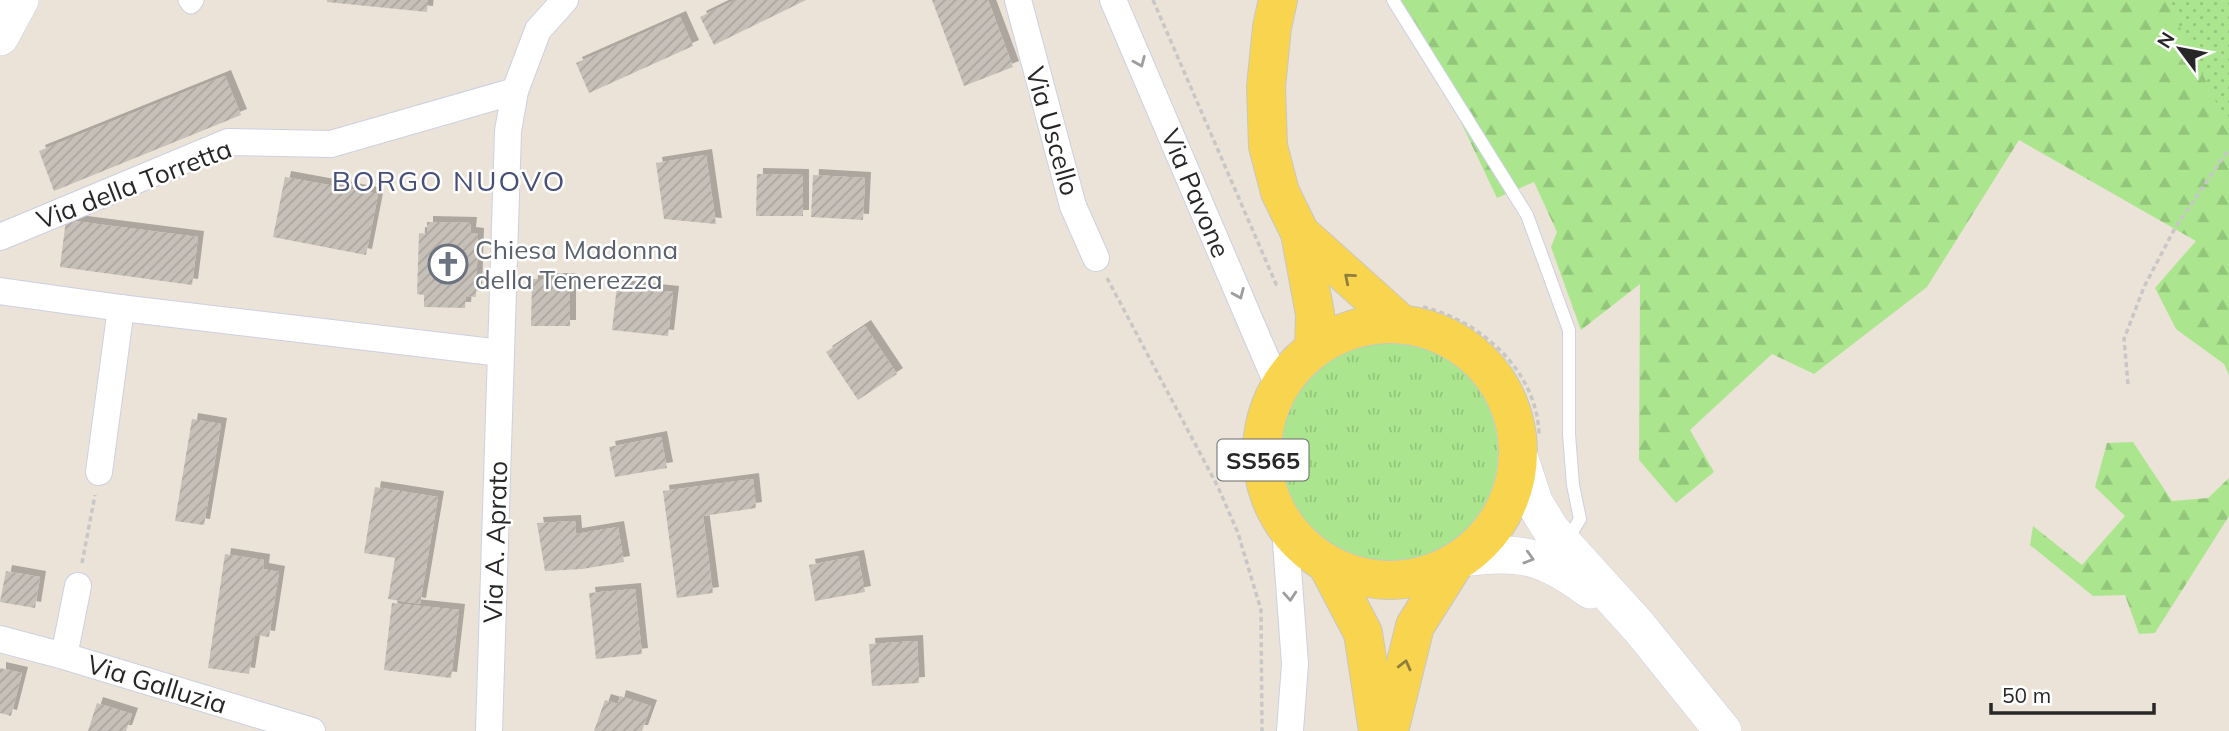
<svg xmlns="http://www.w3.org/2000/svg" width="2229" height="731" viewBox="0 0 2229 731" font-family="Mulish,sans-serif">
<defs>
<pattern id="grass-tufts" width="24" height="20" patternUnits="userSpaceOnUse" patternTransform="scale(1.75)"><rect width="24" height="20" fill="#abe68f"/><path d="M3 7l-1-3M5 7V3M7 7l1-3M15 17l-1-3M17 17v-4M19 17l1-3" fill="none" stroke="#93c57b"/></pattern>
<pattern id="forest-firs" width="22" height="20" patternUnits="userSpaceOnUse" patternTransform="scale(1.75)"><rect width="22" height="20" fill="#abe68f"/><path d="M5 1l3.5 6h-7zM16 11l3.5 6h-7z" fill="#93c57b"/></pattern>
<pattern id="park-dots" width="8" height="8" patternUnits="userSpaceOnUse" patternTransform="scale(1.75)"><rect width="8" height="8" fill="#abe68f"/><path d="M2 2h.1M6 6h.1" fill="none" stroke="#93c57b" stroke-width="1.8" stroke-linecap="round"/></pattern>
<pattern id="building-hatch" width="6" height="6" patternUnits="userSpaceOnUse" patternTransform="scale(1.75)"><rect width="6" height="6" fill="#c6c0b8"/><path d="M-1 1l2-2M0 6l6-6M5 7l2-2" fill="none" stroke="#aaa59e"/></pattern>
<filter id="shadow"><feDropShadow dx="6" dy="-6" stdDeviation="0" flood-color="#0004"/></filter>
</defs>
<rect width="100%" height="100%" fill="#ebe3d7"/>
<circle fill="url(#grass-tufts)" cx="1389" cy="452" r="109"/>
<g fill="url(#forest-firs)">
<polygon points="1395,0 2229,0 2229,375 2224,364 2176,329 2155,288 2196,241 2019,140 1927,287 1814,374 1772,354 1690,430 1714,472 1676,503 1639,460 1640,284 1581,330 1551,247 1557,232 1534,182 1497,198 1457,114"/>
<polygon points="2133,442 2172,501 2208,498 2229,478 2229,516 2155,633 2139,634 2125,595 2093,596 2030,545 2033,526 2082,565 2125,516 2095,487 2107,443"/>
</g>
<polygon fill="url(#park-dots)" points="2167,0 2229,0 2229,129"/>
<g fill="url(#building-hatch)" filter="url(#shadow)">
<polygon points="327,0 428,0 427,12 327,2"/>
<polygon points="735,0 806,0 714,45 700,17"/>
<polygon points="932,0 988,0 1013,67 964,86"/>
<polygon points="680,17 693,46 589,93 576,63"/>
<polygon points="225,76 241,115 54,191 39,151"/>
<polygon points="706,155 716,224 664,219 656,163"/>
<polygon points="757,174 803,175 803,216 756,216"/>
<polygon points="813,175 865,178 863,220 811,217"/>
<polygon points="285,177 378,194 366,255 273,237"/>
<polygon points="66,220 198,237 192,285 60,267"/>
<polygon points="427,222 471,223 470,233 478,234 476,297 466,296 465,308 424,307 424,295 417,294 419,233 427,234"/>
<polygon points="532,279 570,279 570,326 531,326"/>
<polygon points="617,286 673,292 668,336 612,330"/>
<polygon points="865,326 897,374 858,400 826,352"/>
<polygon points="192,419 221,424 204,525 175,521"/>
<polygon points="661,437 667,468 615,477 609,447"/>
<polygon points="753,479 756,508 703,516 713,593 677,598 663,491"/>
<polygon points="375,487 438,497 420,604 388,599 395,558 364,553"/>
<polygon points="575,521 576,534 618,527 624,562 582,569 545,571 537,523"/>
<polygon points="225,554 264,560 263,569 279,572 269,637 255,635 249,674 208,668"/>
<polygon points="858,556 865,592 815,601 809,565"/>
<polygon points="6,571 40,577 35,608 0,602"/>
<polygon points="635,589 642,654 596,659 589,593"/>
<polygon points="392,603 459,610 451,678 384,670"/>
<polygon points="917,641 919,683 872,686 869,644"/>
<polygon points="0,668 22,673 11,716 0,713"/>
<polygon points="620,696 651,706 642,731 594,731 605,700 618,704"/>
<polygon points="97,703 132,714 126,731 88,731"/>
</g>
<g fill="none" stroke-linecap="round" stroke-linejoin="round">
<defs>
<polyline id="service" points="1393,0 1527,215 1569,330 1569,434 1573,485 1580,519 1566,542"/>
<polyline id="pedestrian" points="188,0 191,4 194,0"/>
<g id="minor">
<polyline points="1018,0 1073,206 1096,258"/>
<polyline points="1113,0 1278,386"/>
<polyline points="0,237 228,142 331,144 515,91"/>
<polyline points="0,291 121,308 501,353"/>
<polyline points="99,472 121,308"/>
<polyline points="1285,528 1295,664 1290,731"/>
<polyline points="0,639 64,656 312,731"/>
<polyline points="64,656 78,586"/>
<polyline points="489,731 508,131 515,91 538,30 565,0"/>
</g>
<g id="secondary">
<polyline points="0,37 20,0"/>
<polyline points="1519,456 1534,502 1551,530 1639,627 1723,731"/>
<path d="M1462,558C1519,550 1543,555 1590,590"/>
</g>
<g id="primary">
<polyline points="1278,0 1272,27 1266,87 1268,146 1280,192 1300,233 1315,314 1314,347"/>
<polyline points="1300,233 1399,322"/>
<circle cx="1390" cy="452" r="128"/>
<polyline points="1328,566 1363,633 1378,731"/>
<polyline points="1389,731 1415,626 1454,564"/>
</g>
</defs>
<use href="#service" stroke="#cdd0e2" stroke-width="14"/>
<use href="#pedestrian" stroke="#cdd0e2" stroke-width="21"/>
<use href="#minor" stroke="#cdd0e2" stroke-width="28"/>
<use href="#secondary" stroke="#cdd0e2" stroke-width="38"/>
<use href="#primary" stroke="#c7c7c7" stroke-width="40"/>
<g stroke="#c7c7c7" stroke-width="3.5" stroke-dasharray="5 3.5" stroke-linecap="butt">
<polyline points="1153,0 1276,284 1279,285"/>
<polyline points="1107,278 1218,487 1238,533 1261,610 1262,731"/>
<path d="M1423,307C1481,321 1537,371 1539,434"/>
<polyline points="2128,384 2124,339 2144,287 2175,228 2229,149"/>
<polyline points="82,563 95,495"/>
</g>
<use href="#service" stroke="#fff" stroke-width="12"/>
<use href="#pedestrian" stroke="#fff" stroke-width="19"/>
<use href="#minor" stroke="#fff" stroke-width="26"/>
<use href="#secondary" stroke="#fff" stroke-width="37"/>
<use href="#primary" stroke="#f9d54f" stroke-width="38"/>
</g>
<defs><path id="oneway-chevron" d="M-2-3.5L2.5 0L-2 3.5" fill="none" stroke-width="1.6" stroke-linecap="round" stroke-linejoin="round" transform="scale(1.75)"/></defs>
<g stroke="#9e9e9e">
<use href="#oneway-chevron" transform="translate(1140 62) rotate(67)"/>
<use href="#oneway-chevron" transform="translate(1239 294) rotate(67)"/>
<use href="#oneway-chevron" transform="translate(1529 558) rotate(16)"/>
<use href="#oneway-chevron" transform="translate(1290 596) rotate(86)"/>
</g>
<g stroke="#907e3b">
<use href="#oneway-chevron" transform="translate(1349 278) rotate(-140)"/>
<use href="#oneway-chevron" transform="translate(1405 665) rotate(-76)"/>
</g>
<defs>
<symbol id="church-ring" viewBox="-11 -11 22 22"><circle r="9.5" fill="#fff" stroke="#6b7280" stroke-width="1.5"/><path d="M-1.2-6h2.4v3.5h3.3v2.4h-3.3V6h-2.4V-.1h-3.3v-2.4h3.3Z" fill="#6b7280"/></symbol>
</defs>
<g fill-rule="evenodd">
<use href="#church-ring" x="426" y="242" width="44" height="44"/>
</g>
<g text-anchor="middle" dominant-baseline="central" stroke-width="5" stroke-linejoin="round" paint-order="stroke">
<rect fill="#fff" stroke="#686868" stroke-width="2" x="1217.5" y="439.5" width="91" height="41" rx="5"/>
<g font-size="24" font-weight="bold" fill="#272727">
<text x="1263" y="460">SS565</text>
</g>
<g font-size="26" fill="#272727" stroke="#fff">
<text transform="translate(1053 131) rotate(74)">Via Uscello</text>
<text transform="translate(134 184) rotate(-21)">Via della Torretta</text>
<text transform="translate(1196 193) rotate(67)">Via Pavone</text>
<text transform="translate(495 542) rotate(-88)">Via A. Aprato</text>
<text transform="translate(157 684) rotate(17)">Via Galluzia</text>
</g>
<g font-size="26" fill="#5b616d" stroke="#fff" text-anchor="start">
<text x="475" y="249">Chiesa Madonna<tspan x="475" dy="30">della Tenerezza</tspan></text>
</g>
<g font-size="28" letter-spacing="2" fill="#464e7a" stroke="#fff">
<text x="449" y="180">BORGO NUOVO</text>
</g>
</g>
<g transform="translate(2180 49) rotate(302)" stroke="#ffffff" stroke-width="5" paint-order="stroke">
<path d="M0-5L12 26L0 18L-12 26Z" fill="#272727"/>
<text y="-10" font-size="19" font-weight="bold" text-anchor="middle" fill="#272727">N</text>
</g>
<path d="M1991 703v10h163v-10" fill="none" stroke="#272727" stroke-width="3.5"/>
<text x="2002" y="703" font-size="21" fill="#272727" stroke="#ffffff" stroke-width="5" paint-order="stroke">50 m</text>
</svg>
